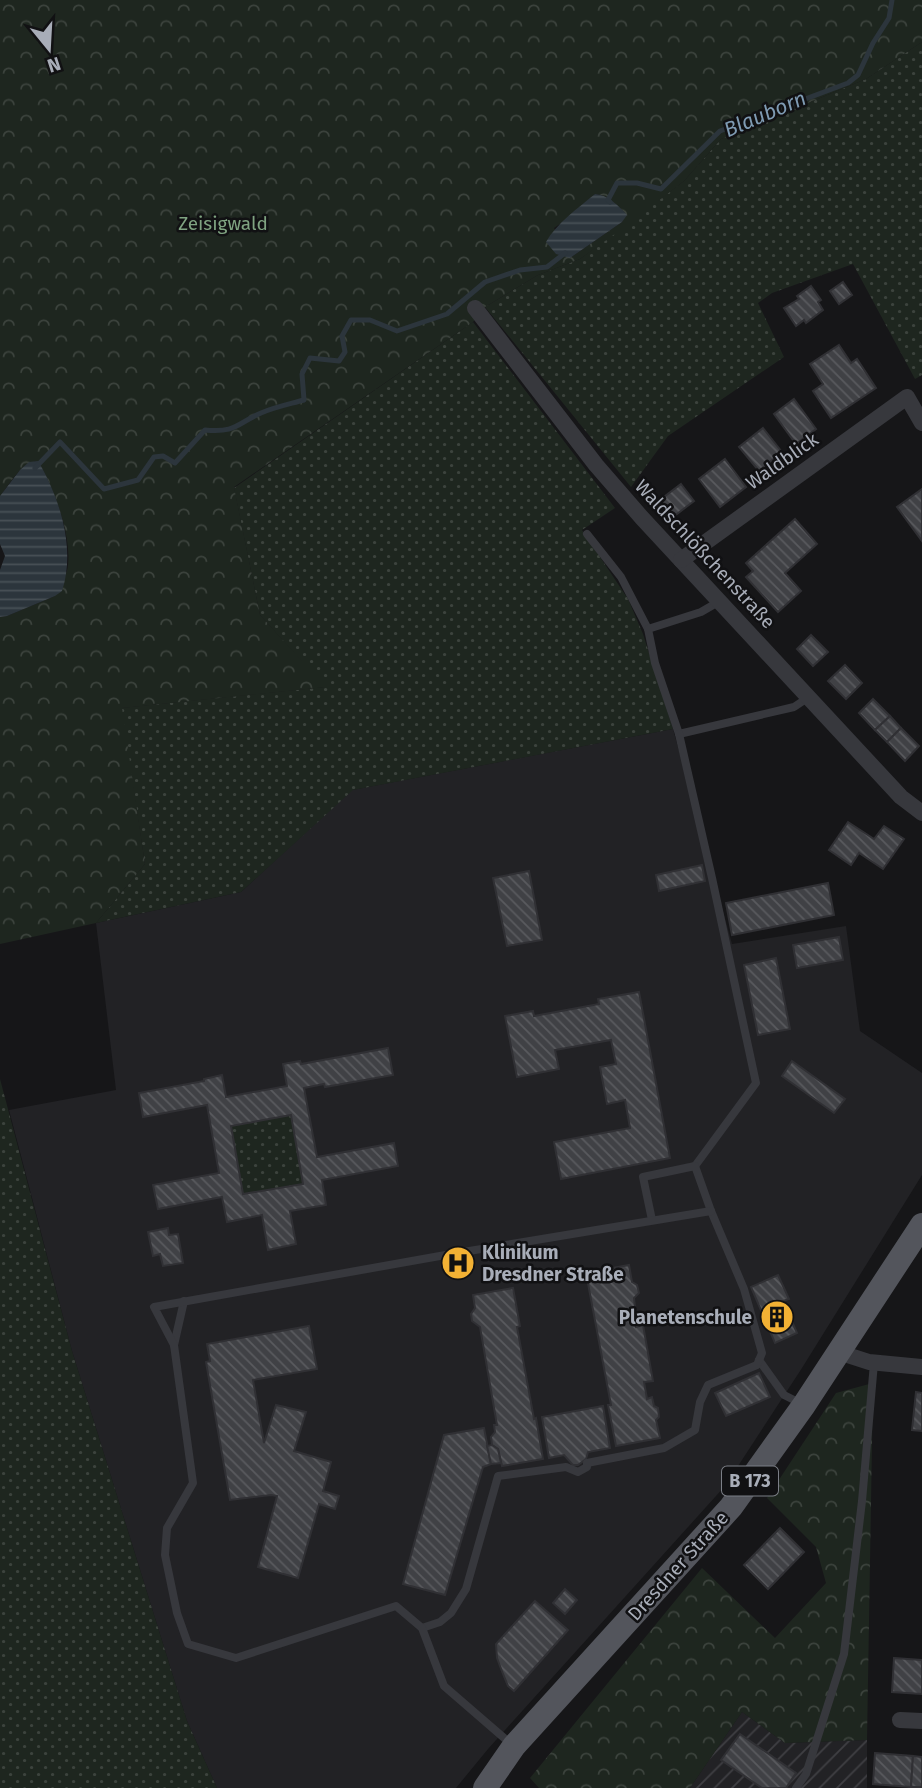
<svg xmlns="http://www.w3.org/2000/svg" width="922" height="1788" viewBox="0 0 922 1788" font-family="'Fira Sans',sans-serif">
<defs>
<pattern id="industrial-furrows" width="10" height="10" patternUnits="userSpaceOnUse" patternTransform="scale(1.75)"><rect width="10" height="10" fill="#222225"/><path d="M-1 1l2-2M0 10L10 0M9 11l2-2" fill="none" stroke="#3f3f43"/></pattern>
<pattern id="green-dots" width="8" height="8" patternUnits="userSpaceOnUse" patternTransform="scale(1.75)"><rect width="8" height="8" fill="#1e261f"/><path d="M2 2h.1M6 6h.1" fill="none" stroke="#3c433d" stroke-width="1.8" stroke-linecap="round"/></pattern>
<pattern id="forest-crowns" width="20" height="18" patternUnits="userSpaceOnUse" patternTransform="scale(1.75)"><rect width="20" height="18" fill="#1e261f"/><path d="M2 6a3 3 0 1 1 6 0M12 15a3 3 0 1 1 6 0" fill="none" stroke="#3c433d"/></pattern>
<pattern id="water-rules" width="6" height="5" patternUnits="userSpaceOnUse" patternTransform="scale(1.75)"><rect width="6" height="5" fill="#2c353c"/><path d="M0 2.5h6" fill="none" stroke="#485056"/></pattern>
<pattern id="building-back-hatch" width="6" height="6" patternUnits="userSpaceOnUse" patternTransform="scale(1.75)"><rect width="6" height="6" fill="#404145"/><path d="M-1 5l2 2M0 0l6 6M5-1l2 2" fill="none" stroke="#595a5e"/></pattern>
</defs>
<rect width="100%" height="100%" fill="#161618"/>
<polygon fill="#222225" points="673,729 732,944 846,926 860,1031 922,1073 922,1175 802,1368 725,1486 488,1749 456,1788 217,1788 187,1721 72,1351 9,1110 116,1090 96,923 241,892 352,790"/>
<polygon fill="url(#industrial-furrows)" points="742,1712 785,1743 867,1740 867,1788 690,1788"/>
<g fill="url(#green-dots)">
<polygon points="922,42 922,375 915,379 853,264 772,293 758,303 784,357 668,436 631,487 485,307 538,275 580,259 684,181 721,139 866,79"/>
<polygon points="473,322 615,508 582,530 628,599 643,634 673,729 353,790 241,892 96,923 145,864 121,708 325,687 260,615 234,488"/>
<polygon points="0,1079 72,1351 187,1721 217,1788 0,1788"/>
<polygon points="291,1115 303,1184 243,1194 231,1126"/>
</g>
<g fill="url(#forest-crowns)" fill-rule="evenodd">
<path d="M0,0H922V42L866,79L721,139L684,181L626,226L580,259L538,275L485,307L473,322L234,487L260,615L326,687L122,708L145,864L96,923L0,944V617L7,616L55,596C59,588 65,579 67,571C74,540 54,488 38,461C20,463 11,483 0,496ZM595,194C608,195 618,205 626,215L622,222L570,258L554,228C569,218 580,206 595,194Z"/>
<polygon points="873,1383 867,1740 785,1743 742,1712 690,1788 539,1788 530,1778 702,1568 775,1638 826,1583 816,1547 767,1498 836,1393"/>
</g>
<g fill="url(#water-rules)">
<path d="M595,194C608,195 618,205 627,215L622,222L570,258L556,254L546,242C556,224 578,208 595,194Z"/>
<path d="M38,461C60,498 76,549 62,591L55,596L7,616L0,617V570L5,556L0,544V496L20,470L29,462Z"/>
</g>
<g fill="none" stroke-linecap="round" stroke-linejoin="round">
<g stroke="#2c353c" stroke-width="5">
<polyline points="610,202 608,200 617,183 637,183 661,189 720,131 848,83 858,75 873,43 889,18 892,0"/>
<path d="M35,468L60,442L104,489L138,480L154,457L163,456L175,463L205,430C236,433 236,424 261,413C275,407 290,404 304,400L302,374L310,358L339,361L345,352L342,336L351,320H370L397,331L447,314L485,282L520,270L547,267L565,253"/>
</g>
</g>
<g fill="url(#building-back-hatch)" stroke="#303034" stroke-width="2" fill-rule="evenodd">
<polygon points="843,282 852,295 839,304 830,291"/>
<polygon points="811,286 821,300 818,302 823,310 806,323 804,320 796,326 784,308 799,299 797,296"/>
<polygon points="839,345 851,363 857,359 876,388 831,418 813,391 823,384 810,364"/>
<polygon points="794,399 816,429 796,444 774,414"/>
<polygon points="763,428 782,452 759,471 739,447"/>
<polygon points="725,459 746,487 720,507 699,479"/>
<polygon points="681,484 694,501 673,517 660,500"/>
<polygon points="922,489 922,541 897,507"/>
<polygon points="795,519 817,544 785,573 801,591 778,612 746,577 753,571 746,563"/>
<polygon points="811,635 828,652 813,666 797,649"/>
<polygon points="845,665 862,683 846,699 828,681"/>
<polygon points="873,699 890,716 875,730 859,713"/>
<polygon points="890,716 901,728 887,742 875,730"/>
<polygon points="901,728 919,746 905,761 887,742"/>
<polygon points="848,822 874,839 884,826 904,839 883,869 859,853 851,865 829,850"/>
<polygon points="702,865 705,881 659,891 656,875"/>
<polygon points="529,871 542,940 507,946 493,878"/>
<polygon points="828,883 834,915 732,935 726,903"/>
<polygon points="839,937 843,960 797,968 793,945"/>
<polygon points="776,958 790,1029 758,1035 744,965"/>
<polygon points="639,992 670,1158 561,1179 554,1142 630,1128 625,1100 607,1104 600,1067 616,1064 611,1040 555,1050 559,1069 517,1077 505,1016 533,1011 534,1016 599,1004 598,999"/>
<path d="M388,1048L393,1075L325,1087L324,1084L304,1088L317,1157L394,1143L398,1166L322,1180L326,1205L290,1211L296,1244L268,1250L262,1215L227,1222L222,1197L158,1209L153,1185L219,1173L207,1105L143,1117L139,1093L204,1081V1079L222,1075L226,1097L287,1086L283,1064L300,1061L301,1064ZM291,1115L303,1184L243,1194L231,1126Z"/>
<polygon points="792,1061 845,1099 834,1113 782,1076"/>
<polygon points="168,1228 169,1235 178,1234 183,1263 163,1266 160,1254 153,1256 148,1232"/>
<polygon points="629,1265 632,1282 637,1285 639,1293 634,1298 635,1307 633,1307 636,1327 643,1325 653,1381 644,1382 647,1399 652,1397 654,1406 658,1408 659,1417 656,1420 660,1438 616,1446 608,1405 611,1405 586,1273"/>
<polygon points="778,1275 789,1299 783,1301 797,1333 775,1343 751,1287"/>
<polygon points="513,1288 520,1326 517,1327 534,1419 536,1418 543,1459 502,1466 498,1449 492,1445 491,1437 495,1432 494,1425 497,1425 480,1327 472,1321 471,1314 475,1308 473,1295"/>
<polygon points="309,1326 317,1369 253,1380 264,1443 276,1405 306,1412 294,1451 331,1462 323,1491 339,1496 335,1509 319,1504 298,1578 258,1567 277,1496 271,1495 230,1500 206,1362 210,1361 207,1344"/>
<polygon points="759,1373 770,1397 726,1416 715,1393"/>
<polygon points="916,1392 922,1393 922,1431 912,1430"/>
<polygon points="603,1406 610,1448 588,1452 586,1459 578,1465 573,1465 564,1455 549,1458 542,1417"/>
<polygon points="484,1428 491,1464 483,1467 445,1595 403,1584 444,1435"/>
<polygon points="492,1445 498,1449 501,1463 491,1464 487,1446"/>
<polygon points="780,1528 804,1552 768,1589 744,1565"/>
<polygon points="565,1589 577,1600 565,1614 553,1603"/>
<polygon points="535,1601 568,1630 514,1691 508,1686 503,1674 497,1658 496,1644"/>
<polygon points="894,1658 922,1660 922,1694 892,1692"/>
<polygon points="740,1734 796,1773 786,1788 762,1788 721,1760"/>
<polygon points="875,1753 913,1756 911,1787 873,1784"/>
<polygon points="913,1756 922,1757 922,1787 911,1787"/>
</g>
<g fill="none" stroke-linecap="round" stroke-linejoin="round">
<g stroke="#37383d" stroke-width="8">
<polyline points="587,534 621,577 648,629"/>
<polyline points="720,601 701,612 648,629 655,663 679,734 794,707 809,697"/>
<polyline points="679,734 712,878 756,1083 695,1166"/>
<polyline points="174,1345 184,1301"/>
<polyline points="759,1360 784,1395 802,1404"/>
<polyline points="422,1628 440,1622 451,1613 466,1589 498,1476 566,1467 578,1472 587,1467 587,1463 664,1448 695,1430 700,1402 708,1385 757,1365 762,1353 744,1289 711,1211 695,1166 643,1177 652,1220"/>
<polyline points="511,1744 444,1686 422,1628 396,1606 236,1658 188,1644 177,1613 165,1555 167,1528 193,1483 174,1345 154,1307 451,1254 711,1211"/>
<polyline points="796,1788 806,1774 844,1654 862,1501 874,1363"/>
</g>
<g stroke="#37383d" stroke-width="16">
<polyline points="475,308 596,465 642,518 901,797 922,813"/>
<polyline points="681,560 907,397 922,423"/>
<polyline points="838,1352 869,1362 922,1367"/>
<polyline points="900,1720 922,1721"/>
</g>
<polyline stroke="#53555c" stroke-width="24" points="485,1788 514,1746 731,1507 804,1405 922,1225"/>
</g>
<defs>
<symbol id="hospital-disc" viewBox="-11 -11 22 22"><circle r="9.5" fill="#f2b134" stroke="#111113"/><path d="M-5-5h3v3.5h4V-5h3V5h-3V1.5h-4V5h-3Z" fill="#111"/></symbol>
<symbol id="building-disc" viewBox="-11 -11 22 22"><circle r="9.5" fill="#f2b134" stroke="#111113"/><path d="M-4-6H4V6H1V3H-1V6H-4ZM-2.5-4.3h1.7v1.8h-1.7ZM.8-4.3h1.7v1.8H.8ZM-2.5-1h1.7V.8h-1.7ZM.8-1h1.7V.8H.8Z" fill="#111"/></symbol>
</defs>
<g fill-rule="evenodd">
<use href="#hospital-disc" x="439" y="1244" width="38" height="38"/>
<use href="#building-disc" x="758" y="1298" width="38" height="38"/>
</g>
<g text-anchor="middle" dominant-baseline="central" stroke-width="5" stroke-linejoin="round" paint-order="stroke">
<rect fill="#111113" stroke="#7b7e86" stroke-width="2" x="722" y="1466.5" width="56" height="29" rx="5"/>
<g font-size="18" font-weight="bold" fill="#a8adb8">
<text x="750" y="1481">B 173</text>
</g>
<g font-size="19" fill="#7fa381" stroke="#111113">
<text x="223" y="223">Zeisigwald</text>
</g>
<g font-size="19" fill="#a8adb8" stroke="#111113">
<text transform="translate(782 461) rotate(-35)">Waldblick</text>
<text transform="translate(705 554) rotate(47)">Waldschlößchenstraße</text>
<text transform="translate(678 1566) rotate(-48)">Dresdner Straße</text>
</g>
<g font-size="19" font-weight="bold" fill="#a8adb8" stroke="#111113" text-anchor="start">
<text x="482" y="1252">Klinikum<tspan x="482" dy="22">Dresdner Straße</tspan></text>
<text x="752" y="1317" text-anchor="end">Planetenschule</text>
</g>
<g font-size="21" font-style="italic" fill="#7f9bb3" stroke="#111113">
<text transform="translate(765 114) rotate(-23)">Blauborn</text>
</g>
</g>
<g transform="translate(49 49) rotate(162)" stroke="#111113" stroke-width="5" paint-order="stroke">
<path d="M0-5L12 26L0 18L-12 26Z" fill="#a8adb8"/>
<text y="-10" font-size="19" font-weight="bold" text-anchor="middle" fill="#a8adb8">N</text>
</g>
</svg>
